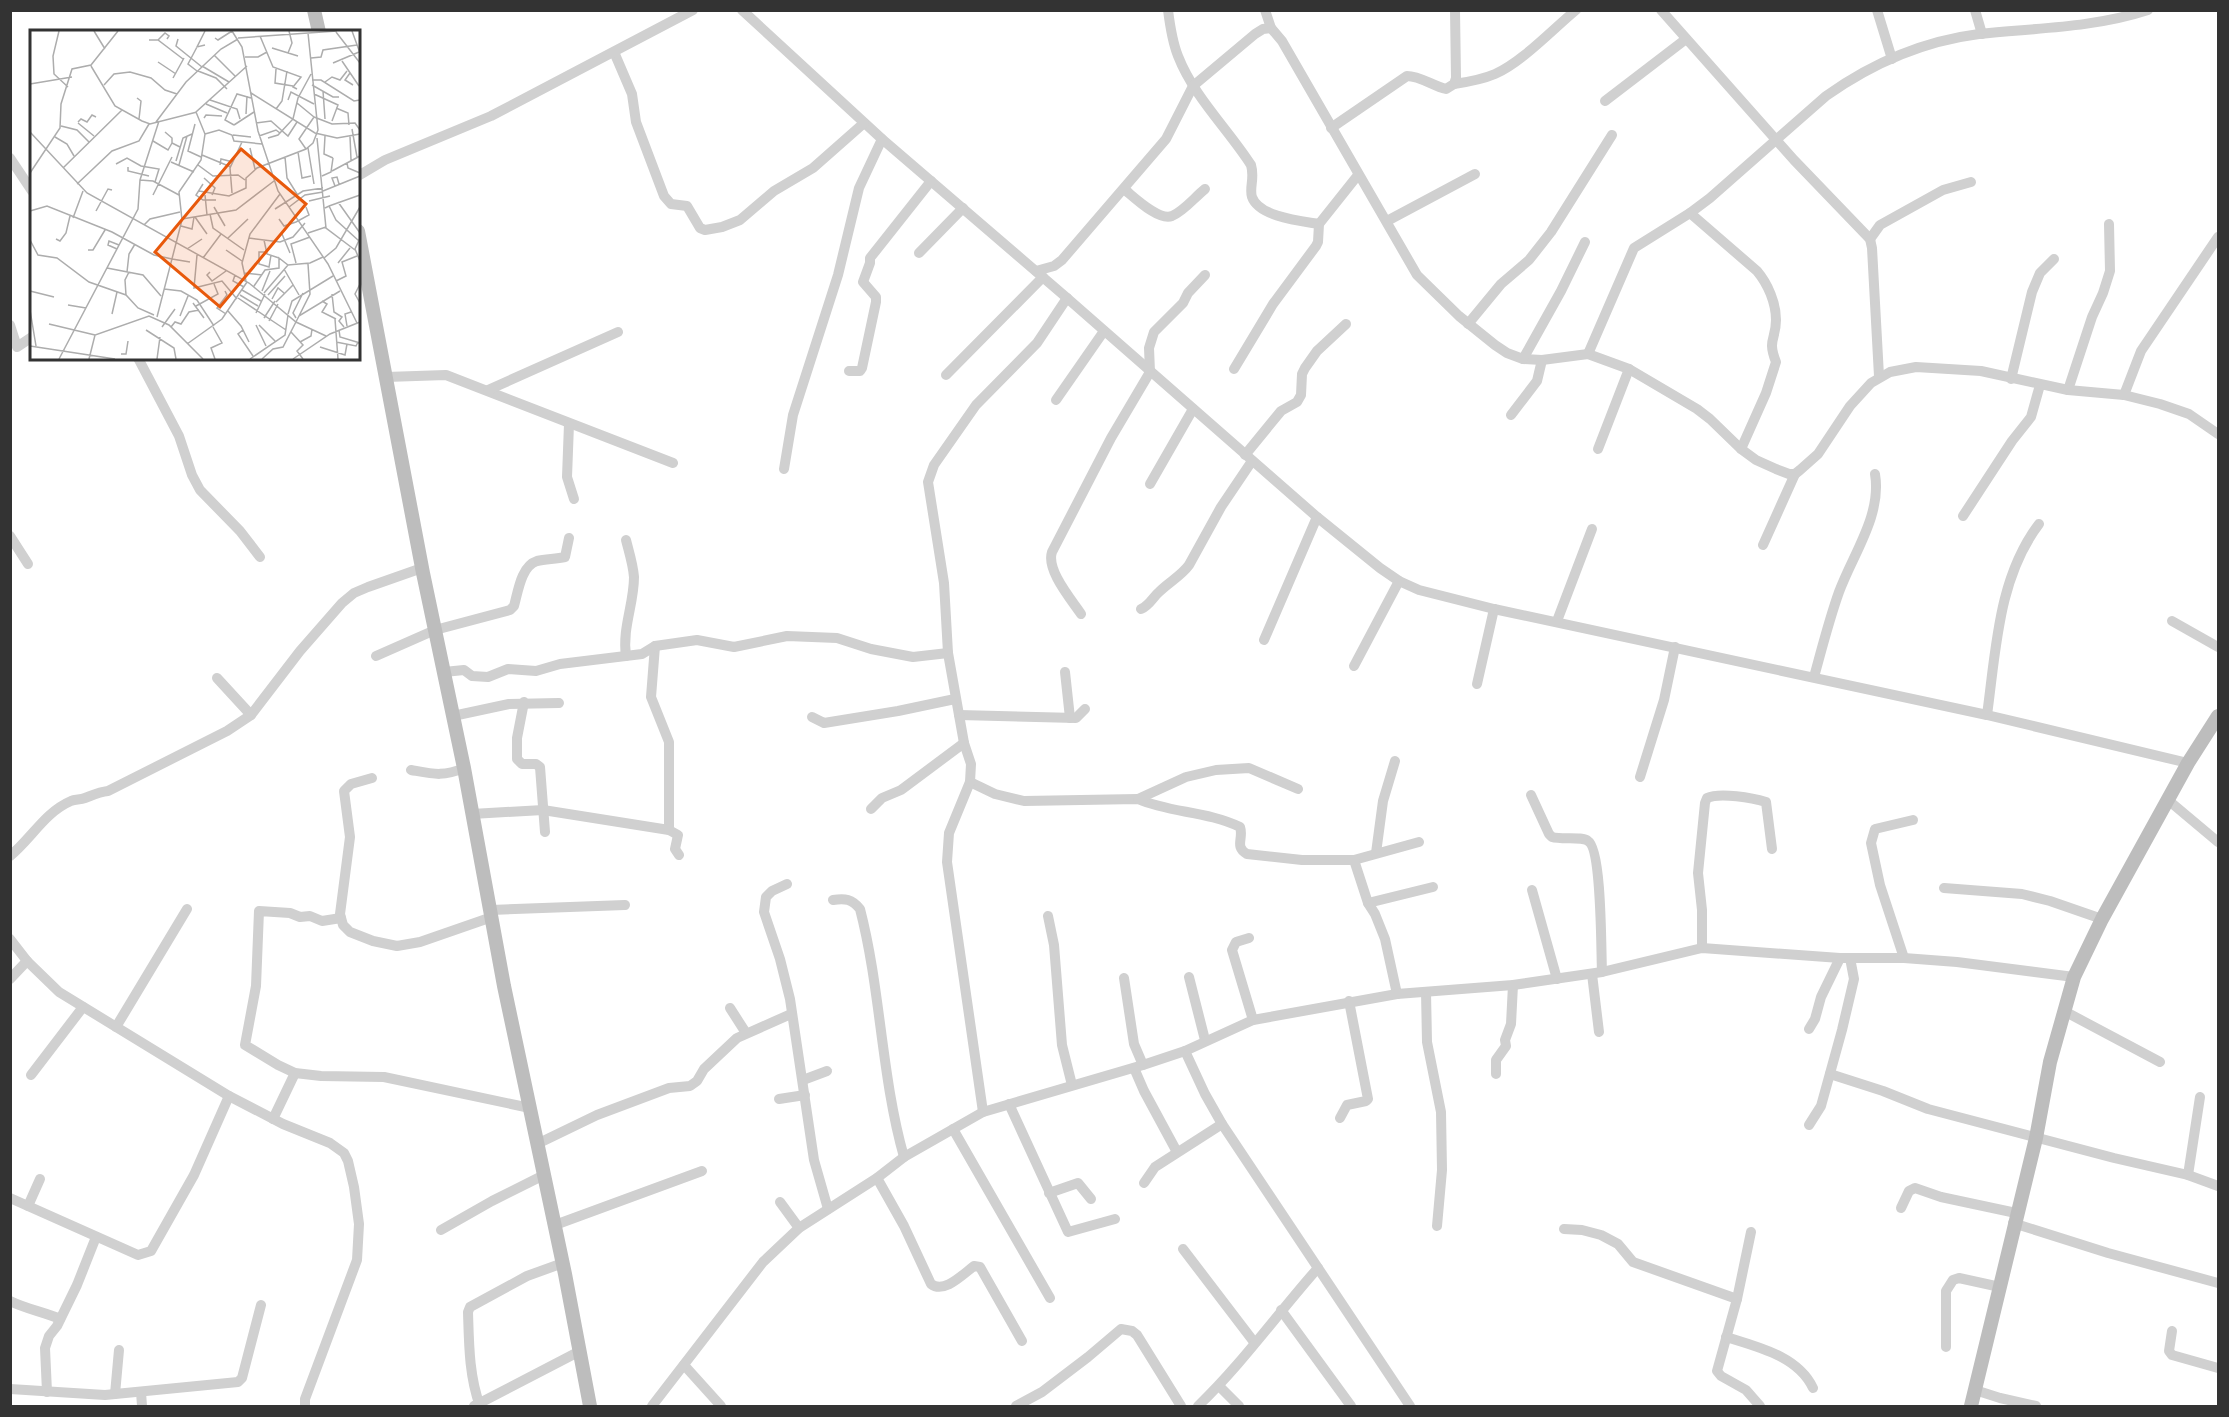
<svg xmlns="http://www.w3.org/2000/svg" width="2229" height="1417" viewBox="0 0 2229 1417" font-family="'DejaVu Sans',sans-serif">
<rect width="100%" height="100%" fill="#fff"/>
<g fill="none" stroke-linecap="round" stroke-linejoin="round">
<g stroke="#d0d0d0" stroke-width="10">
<polyline points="742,10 882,139 1067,298 1317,517 1380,568 1399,581 1419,590 1494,609 1987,715 2188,763"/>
<path d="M1168,10C1170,26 1172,41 1178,56C1194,97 1228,129 1251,165C1255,178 1249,188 1252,197C1259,217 1301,221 1319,224"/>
<polyline points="1265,10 1271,28 1282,41 1417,275 1459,316 1495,345 1507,353 1523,359 1542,360 1588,354 1629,369 1697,409 1710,419 1741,449 1756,460 1776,469 1789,474 1795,474 1800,470 1818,454 1850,406 1871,383 1890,372 1916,367 1981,371 2068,390 2124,395 2160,404 2189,414 2218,434"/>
<polyline points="1661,10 1794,160 1870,239 1872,248 1879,376"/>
<polyline points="1877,10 1892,59"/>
<polyline points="1975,10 1982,34"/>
<polyline points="614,52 632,94 636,122 664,196 671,204 687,206 700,228 705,230 722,227 740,220 774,191 813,168 864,123"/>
<path d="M1454,84C1468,82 1481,80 1495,74C1521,63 1553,29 1576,10"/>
<polyline points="1605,101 1686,39"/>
<path d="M1331,128L1407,76C1420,76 1433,86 1446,89L1454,84L1456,78L1455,10"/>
<polyline points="10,158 32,191"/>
<polyline points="358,176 385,160 491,116 693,10"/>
<path d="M1124,189C1134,197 1158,221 1172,216C1184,211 1195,197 1205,189"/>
<path d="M1690,213L1757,271C1768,284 1776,303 1776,320C1776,340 1767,339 1776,362L1766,393L1741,449"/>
<polyline points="1387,221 1475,174"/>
<polyline points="1870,239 1880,225 1943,190 1971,182"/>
<polyline points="919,253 963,208"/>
<polyline points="1036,271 1054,266 1062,260 1166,139 1193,86 1255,34 1263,29 1271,28"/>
<polyline points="1468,324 1501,284 1529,260 1551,232 1612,135"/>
<polyline points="10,325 17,347 32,337"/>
<path d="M1588,354L1634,248L1690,213L1710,198L1826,96C1871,64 1924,41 1979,34C2035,28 2093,28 2148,10"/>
<polyline points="138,358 179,436 192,475 200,490 240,531 260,557"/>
<polyline points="1523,359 1561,291 1585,242"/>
<polyline points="1234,369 1273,304 1316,246 1318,242 1319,224 1358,175"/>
<polyline points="849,371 860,371 862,368 876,302 876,297 863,282 870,263 870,258 931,181"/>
<polyline points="946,375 1043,277"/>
<polyline points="386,377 446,375 673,463"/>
<polyline points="2011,379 2032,292 2040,273 2054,259"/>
<polyline points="488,390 618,332"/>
<polyline points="2068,390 2092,317 2103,293 2110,271 2109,224"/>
<polyline points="2124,395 2141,351 2218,237"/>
<polyline points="1056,400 1104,331"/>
<polyline points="1511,415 1537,381 1542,360"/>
<polyline points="569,424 567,477 574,499"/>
<polyline points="1598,449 1629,369"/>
<polyline points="1245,455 1281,411 1297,402 1301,395 1302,374 1305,368 1317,351 1346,324"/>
<polyline points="784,469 793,415 838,275 859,188 882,139"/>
<polyline points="1150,484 1193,409"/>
<polyline points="1963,516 2012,441 2031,417 2040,385"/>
<polyline points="10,536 28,564"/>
<path d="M626,540C629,552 633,564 634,577C634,604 622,628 626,656"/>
<polyline points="1763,545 1795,474"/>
<path d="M1141,609C1150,605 1152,598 1159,592C1169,582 1181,576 1189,565L1221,507L1252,461"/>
<path d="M1081,614C1071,599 1046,570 1052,552L1111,438L1150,372L1149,348L1154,332L1183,303L1188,293L1205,275"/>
<polyline points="1557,621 1592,529"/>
<polyline points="2172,621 2218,647"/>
<polyline points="1264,640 1317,517"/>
<polyline points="655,646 651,697 669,742 669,830"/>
<path d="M376,656L435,630L510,610L514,606C518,592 521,566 537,561C546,559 556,559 565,557L569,538"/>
<polyline points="1354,666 1399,581"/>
<polyline points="444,672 464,670 472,676 488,677 508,669 536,671 560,664 642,654 655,646 697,640 734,647 787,636 837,638 871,649 913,657 948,653"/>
<polyline points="1065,672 1070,718"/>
<path d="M1814,677C1822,648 1829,620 1839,592C1853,554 1882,515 1875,474"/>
<polyline points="217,678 251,715"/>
<polyline points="1477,684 1494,609"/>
<polyline points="524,702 517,738 517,759 522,764 536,764 540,767 545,832"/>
<polyline points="959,715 1076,718 1085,709"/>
<path d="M1987,715C1996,650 1998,578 2039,524"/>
<polyline points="453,716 509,704 559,703"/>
<polyline points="812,717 824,723 898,711 955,699"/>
<path d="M411,770C433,774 443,777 464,768"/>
<polyline points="1640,777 1664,700 1675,647"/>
<polyline points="372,778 351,784 344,791 350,837 340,914 343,925 350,932 373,941 397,946 420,942 492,917"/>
<path d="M970,782L995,794L1024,801L1138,799C1170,813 1207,811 1240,827C1244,838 1234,847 1247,854L1302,860H1354L1419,842"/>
<path d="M1531,795L1549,834L1552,837C1562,840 1582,836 1588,841C1602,849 1601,952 1602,972"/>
<polyline points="1138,799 1186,777 1216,770 1249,768 1298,789"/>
<polyline points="2168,800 2218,842"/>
<polyline points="871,809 882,798 901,790 964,743"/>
<polyline points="472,814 543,810 669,830 678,835 675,849 679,855"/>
<polyline points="1376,853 1383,801 1395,761"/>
<path d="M10,856C31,839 45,812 71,801C75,799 80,800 85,798C93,795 99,792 108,791L227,731L251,715L300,651L342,603L354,593L368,587L422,568"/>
<polyline points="1354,860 1368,903 1375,914 1385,939 1397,994"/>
<polyline points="787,884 772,891 766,897 764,912 780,959 790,999 814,1160 828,1209"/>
<polyline points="1944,888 2022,894 2050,901 2102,919"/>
<polyline points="1532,890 1557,979"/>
<path d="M833,900C845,898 852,899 860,909C881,990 881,1076 904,1157"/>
<polyline points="1368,903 1433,887"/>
<polyline points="491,910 625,905"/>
<polyline points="1048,916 1054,945 1062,1045 1072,1085"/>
<polyline points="341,918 322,921 310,916 300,917 290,913 259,911 256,986 245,1045 278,1065 295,1073 321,1076 384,1077 530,1108"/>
<polyline points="1249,938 1236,942 1232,950 1253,1020"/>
<polyline points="10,939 27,961 59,992 229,1096 283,1124 330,1143 344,1153 348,1161 354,1187 359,1224 357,1260 305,1399 305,1406"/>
<path d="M1702,948V910L1698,873L1705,803L1707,798C1720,792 1753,798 1766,802L1772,849"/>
<polyline points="1904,958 1880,885 1871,843 1875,829 1913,820"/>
<polyline points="1592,974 1599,1032"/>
<polyline points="1189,977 1205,1040"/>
<polyline points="1124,978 1134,1044 1143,1065"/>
<polyline points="10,979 27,961"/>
<polyline points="1426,992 1427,1042 1441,1112 1442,1170 1437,1226"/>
<polyline points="730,1008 746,1033"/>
<polyline points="2064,1011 2160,1062"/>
<polyline points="116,1027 187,909"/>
<polyline points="1809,1029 1815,1019 1821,997 1840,958"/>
<polyline points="1185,1051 1205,1094 1222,1124 1410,1406"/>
<polyline points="1134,1068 1144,1091 1177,1152"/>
<polyline points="1496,1074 1496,1060 1506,1046 1505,1040 1511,1024 1513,985"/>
<polyline points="1830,1074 1883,1091 1928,1109 2114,1158 2188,1175 2218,1186"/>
<polyline points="31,1075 83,1007"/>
<polyline points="803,1080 827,1071"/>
<polyline points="779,1099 805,1095"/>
<polyline points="1009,1104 1068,1232 1115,1219"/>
<polyline points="983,1112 947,862 949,833 970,782 971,764 964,743 948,653 944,583 928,482 934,465 976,405 1037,343 1067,298"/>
<polyline points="1340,1118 1347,1105 1366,1101 1368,1099 1349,1001"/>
<polyline points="273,1119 295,1073"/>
<polyline points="1809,1125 1821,1106 1842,1030 1854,979 1850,958"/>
<polyline points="953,1129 1050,1298"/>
<polyline points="537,1144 597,1115 669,1088 690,1086 697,1081 704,1069 737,1038 791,1014"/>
<polyline points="2188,1175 2200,1097"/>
<path d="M877,1178L904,1226L931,1284C944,1294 962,1275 974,1266L980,1267L1022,1341"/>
<polyline points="1144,1183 1155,1167 1222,1124"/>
<polyline points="1049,1193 1078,1183 1091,1199"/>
<polyline points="10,1198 138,1255 151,1251 194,1175 229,1096"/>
<polyline points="780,1202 799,1228"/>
<polyline points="28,1206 40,1179"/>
<polyline points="1901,1208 1909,1191 1915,1188 1941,1197 2016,1213"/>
<polyline points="2013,1223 2108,1253 2218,1283"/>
<polyline points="555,1225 702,1171"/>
<polyline points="1564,1229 1582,1230 1601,1235 1618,1244 1633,1262 1737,1299"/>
<polyline points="441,1230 492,1201 544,1175"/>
<polyline points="1751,1232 1737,1299 1717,1371 1721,1376 1746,1390 1760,1406"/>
<polyline points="1183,1249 1254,1342"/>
<path d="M10,1301C26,1309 44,1312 60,1319"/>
<polyline points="1281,1310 1351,1406"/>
<polyline points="2172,1331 2169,1351 2172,1355 2218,1368"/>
<path d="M1726,1337C1758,1347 1798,1356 1813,1388"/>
<polyline points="1946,1347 1946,1291 1953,1280 1959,1278 2000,1287"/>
<polyline points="684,1365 721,1406"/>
<polyline points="1219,1386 1239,1406"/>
<polyline points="10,1389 105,1395 238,1382 242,1378 261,1305"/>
<polyline points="1975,1390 2000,1398 2036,1406"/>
<polyline points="47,1392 45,1348 49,1336 57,1326 77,1285 96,1237"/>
<polyline points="141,1392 142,1406"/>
<polyline points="115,1394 119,1350"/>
<polyline points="474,1406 580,1351"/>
<path d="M480,1406C469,1376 469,1344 468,1312L470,1307L527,1276L563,1263"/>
<polyline points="652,1406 763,1262 799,1228 877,1178 904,1157 983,1112 1143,1065 1185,1051 1253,1020 1397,994 1513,985 1602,972 1702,948 1840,958 1904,958 1957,962 2074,977"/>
<polyline points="1016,1406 1042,1392 1088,1357 1121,1329 1132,1331 1137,1335 1181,1406"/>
<path d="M1198,1406C1242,1364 1278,1313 1318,1268"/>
</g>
<g stroke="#bdbdbd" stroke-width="14">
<polyline points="314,10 319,32"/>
<polyline points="358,231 423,573 464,768 504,986 565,1274 590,1406"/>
<polyline points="1971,1406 2036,1138 2050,1062 2074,977 2102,919 2188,763 2218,716"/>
</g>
</g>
<g transform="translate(30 30)">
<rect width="330" height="330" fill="#fff"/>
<path fill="none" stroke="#adadad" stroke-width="1.5" d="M29,1L23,26L24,44L38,57M64,1L75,19M202,1L212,17L228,101L248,161L298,234L327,293M322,1L330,23M306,2L330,33M230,6L243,37L271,47L263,57L267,59M185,8L188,10L202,1M208,8L307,1M148,9L146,16L172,37M119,10H128L153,29M128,10L135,3L139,6L137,9M175,15L167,17L175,1M242,18L268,26M258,23L262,13L259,1M184,25L205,46M215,27H228L237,22M281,28L291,27L293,20L327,15M312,31L329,56M128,32L146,44M303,33L329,22M61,36L85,76L112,91L120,94L167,82M172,36L199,52M246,39L245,53L263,56M167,41L158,34L167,17M168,41L186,48L197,59M320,43L315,50L323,55M143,48L154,28M282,50H291L324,71L330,70M295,52L302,47L310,50L317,41M0,54L42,47M74,55L84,44L100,42L121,48L135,60L147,64M282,55L303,67H309M293,61L295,89M221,63L285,103L307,108L330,104M284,64L308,75L302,91M107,68L111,71L109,89M180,70L207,79L210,89M258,70L261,62L284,74M267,73L284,87M176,74L197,83M306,78L318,83L319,95M246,79L252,71L257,41M216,84L217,66M174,88L176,85L192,86M48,92L51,89L57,92L62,85L66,87M126,92L156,52L191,19L208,9M48,93L64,106M226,93L241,91L258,106L267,92M165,94L158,121L171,127M204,95L195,90L207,64L221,68M204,95L224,82M31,96L47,100L59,112M322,99L327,127M0,102L57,163L219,253L266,292L296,306M135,102L142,108V113L150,117M175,104L189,100L202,105L204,111L232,114M203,105L221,107M229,106L246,100L250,103M295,106L294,124L303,128M320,106L321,130M25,107L37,114L44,126M238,108L248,105L263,89L268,68L281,44M287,108L296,198L325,220M123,111L138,120L142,113M220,118L225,139M278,118L284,154M276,119L269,109L284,87L302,94L325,93L330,100M268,122L272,148L281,146M172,125L201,137M255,127L257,148L267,164M146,131L153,108L162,104M141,132L164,142M317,133L318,138L330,143M86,134L97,128L111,136L129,139L125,152M149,135L157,106M168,135L183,146L208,145L215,150M190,135L191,129L203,132M98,137V141L119,146M33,138L92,80M302,141L330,126M0,143L30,98L31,74L42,39L61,35L88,1M292,146L301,142L303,128M174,148L185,158L182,165M110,150L123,151L149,165M47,154L82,121L109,111L119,94M173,154L166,165L173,170H186M305,156L302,148L307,147L309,154M169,161L199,166L216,158V148L227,138L276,119L283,113L288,100L278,3M293,161L330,146M202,163L200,138L212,112M123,165L142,127M175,165L177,185M279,171L300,166M308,172L330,203M299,176L330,165M184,177L195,196M259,177L275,165L293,162M295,178L299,176L306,190L329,211M245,179L273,161L293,158M0,181L17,176L82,202L124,225L142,229M66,181L78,159L82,160M180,184L183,198L214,220M165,187L177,204M43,188L53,161M152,189L206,180L244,151M249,189L254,196L266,192L279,185L276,177M114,195L120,189L150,182M151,196L162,199L164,187M278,203L296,197M252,204L260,223M198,208L218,189M219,208L250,212L263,207L275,193M330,208L325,219L330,231M26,209L30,211L36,203L40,186M0,210L8,225L27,228L59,252L96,265L108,278L124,285M234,210L237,224L249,228M87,219L78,215L79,211L89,215M157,219L172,209M58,220H63L75,200M196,220L212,231M236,222H229V234L239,237L241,225M167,225L164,258L192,251L207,269M173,228L191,204M294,228L306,218L330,177M142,229L160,232M266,233L261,214L280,207M308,233L320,218M278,234L280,264L269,286L310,261M77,238L113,245L131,266M254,239L269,265M97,242L99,224L105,214M180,242L177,245L182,251L196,241M214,243L232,245M205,245L203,251L214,257M216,251L212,233L220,204L250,164M306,251L316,246L312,232L327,226M330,254L325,264L330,273M224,256L235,240L249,238V228L258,235L280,233L293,227M134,259L151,261L167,270L184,296M212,260L231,271M0,261L24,267M195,261L197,265L187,278L196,284M232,261L240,241M234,263L258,235M302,264L304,282L312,287L309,291L314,297M96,265L95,250L99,242M210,265L228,276M238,265L255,246M208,268L256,300M242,269L248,258L254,263M292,271L297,274L292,282L306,289M246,272L263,255M163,273L174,288M38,275L56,278M166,276L188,264L184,254M0,280L6,316M198,281L211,296L219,312M226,283L235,264M82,284L87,262M258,284L262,271L303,246M150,286L158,266M127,287L152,190L149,162L171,130L175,104L166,82L217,36M234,288L245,271M266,288L263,283L273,263M305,289L308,329M239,291L248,274M19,294L65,305M226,295L236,316M229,295L245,311M317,296L315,284L321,282M132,297L145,279M141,297L145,292L151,294L159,282L169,280M183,297L192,313L181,318L185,329M116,300L144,318L146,329M213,300L208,304L223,326M309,300L310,307L330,313M261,302L273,315L267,321L273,329M270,312L281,306L282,299M306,312L326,316L328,312M157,314L192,289L217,252M0,316L85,329M290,317L315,325L317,314M91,324H96L98,311M29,329L108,179L110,150L129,91M59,329L65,305L119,286L139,295L173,329M127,329L130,307M220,329L255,305L258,285M232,329L243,319L253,317L269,286M263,329L300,304L330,292"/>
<path fill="#e8590c" fill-opacity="0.15" stroke="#e8590c" stroke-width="3" d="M211,119L276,174L190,277L125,222Z"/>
<rect width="330" height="330" fill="none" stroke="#333" stroke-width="3"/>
</g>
<rect width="2229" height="1417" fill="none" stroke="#333333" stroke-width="24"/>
</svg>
